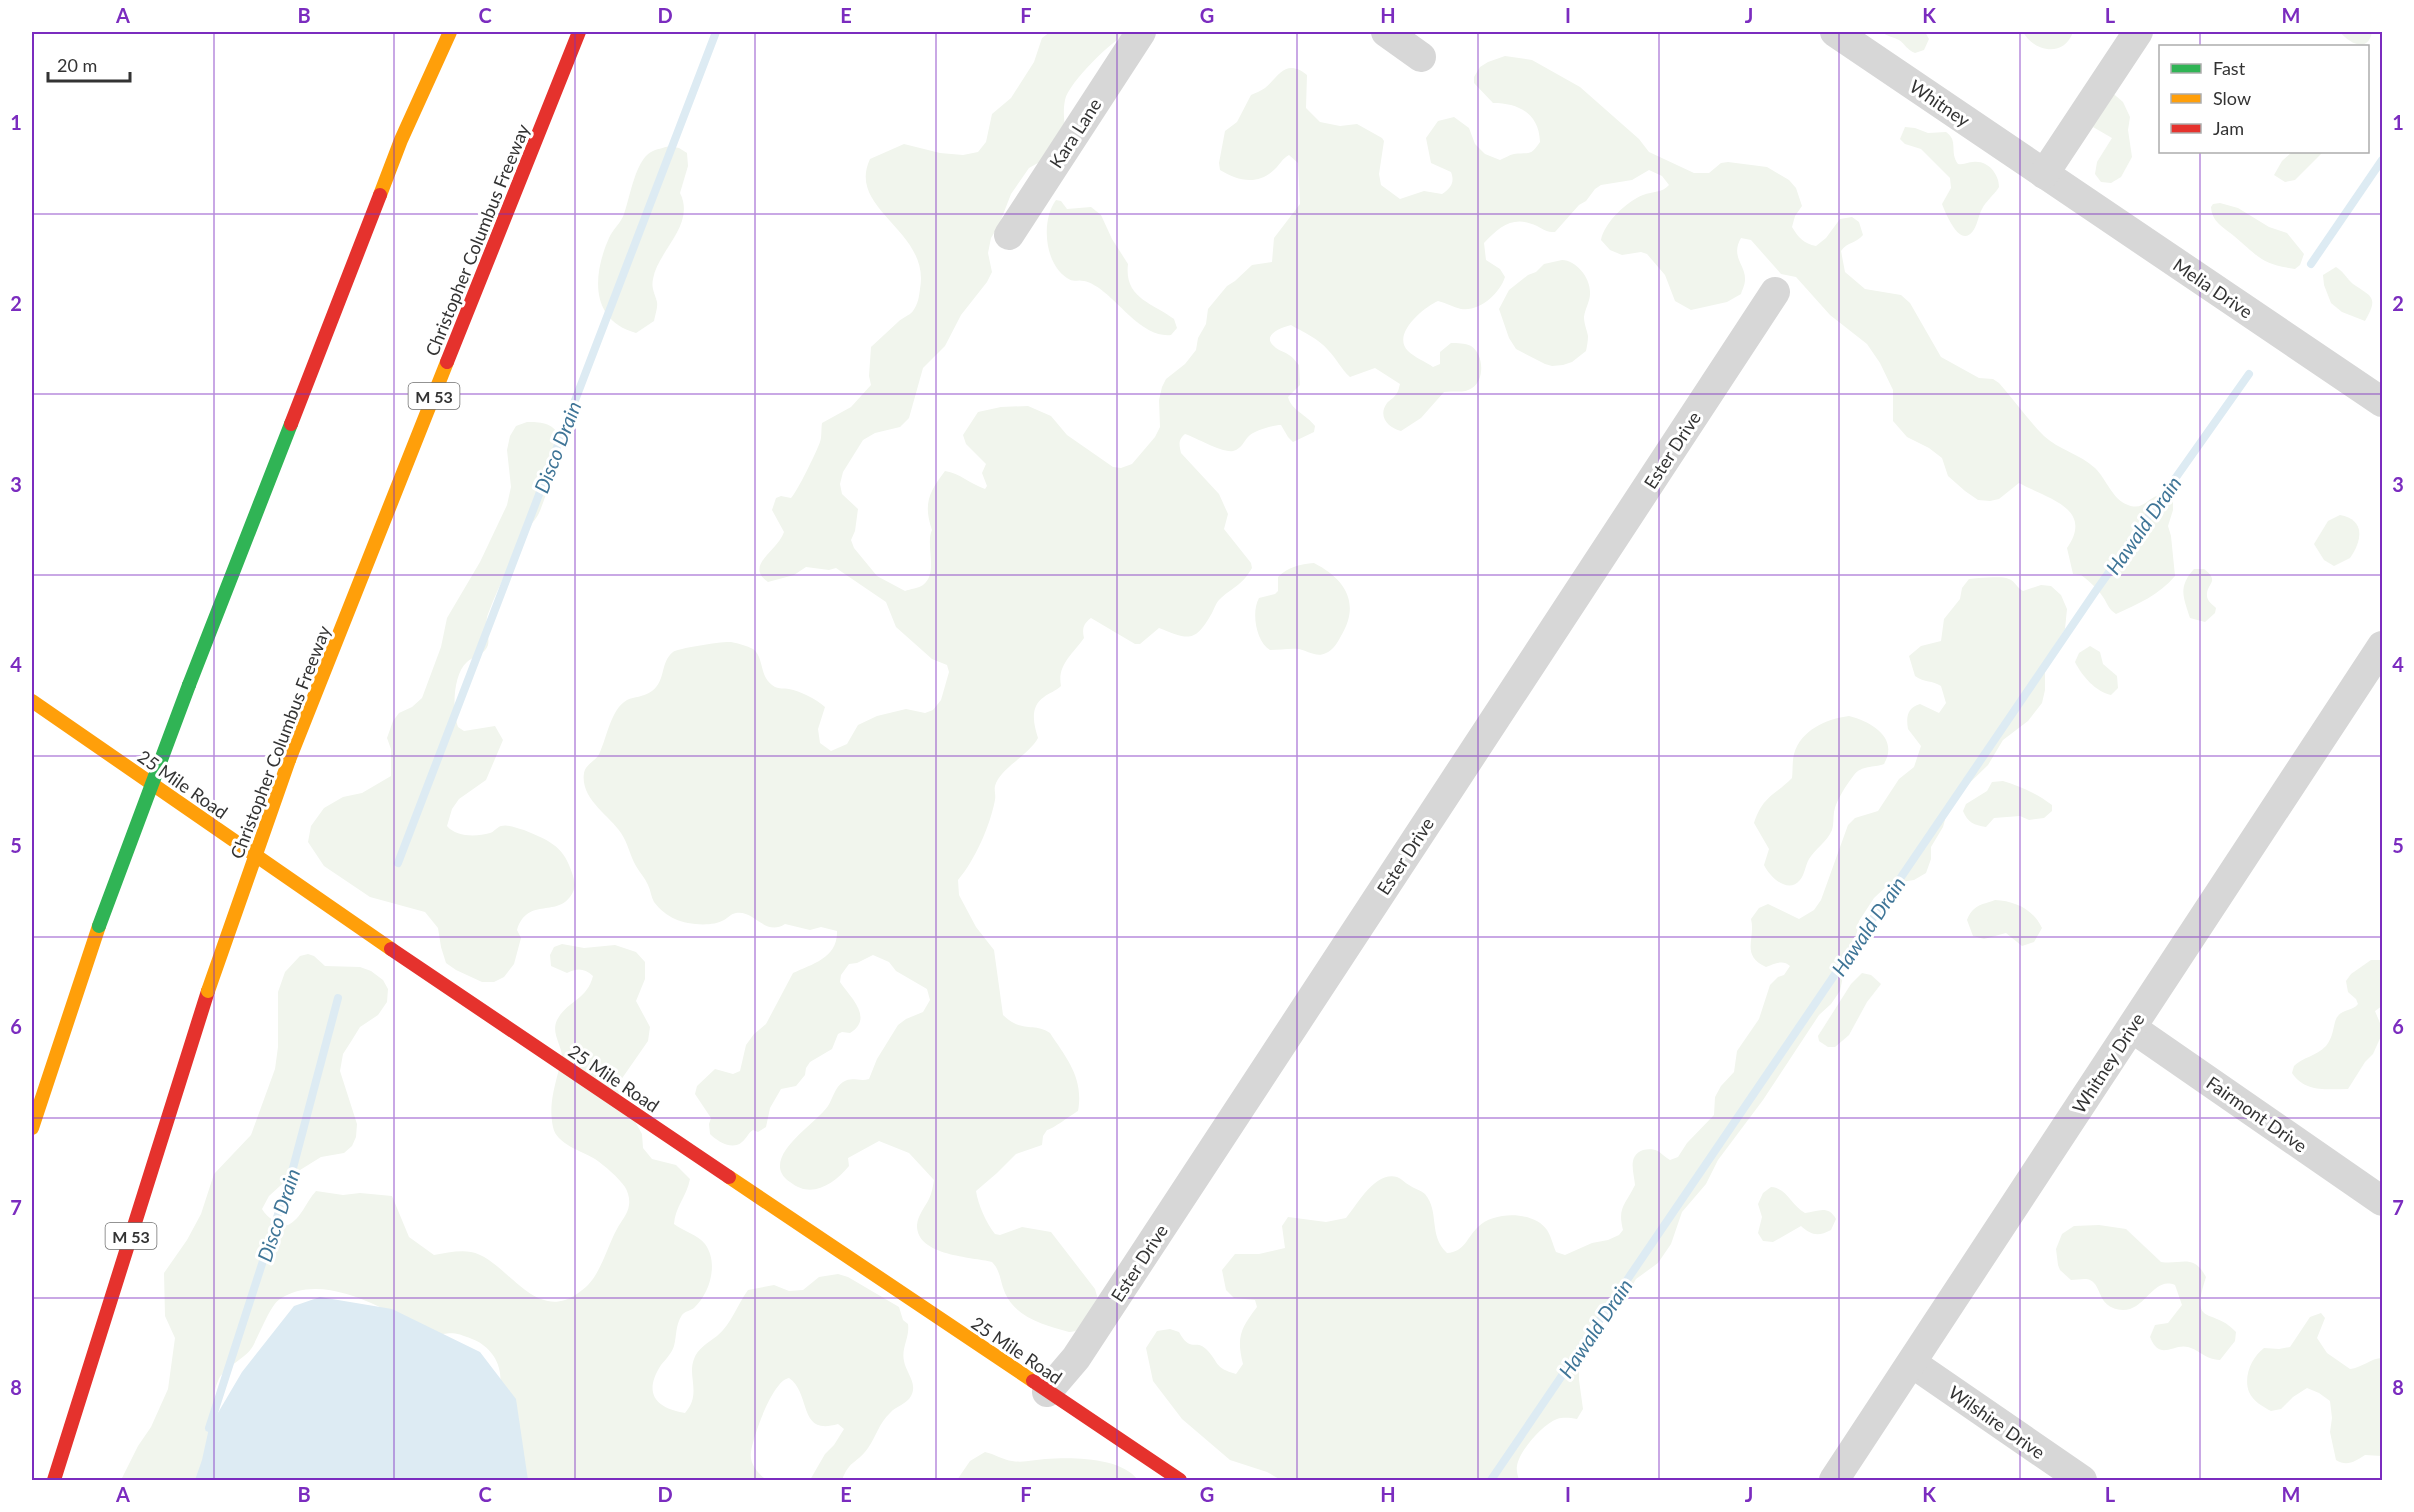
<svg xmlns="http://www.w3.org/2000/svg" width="2414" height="1512" viewBox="0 0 2414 1512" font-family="Lato,sans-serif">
<rect width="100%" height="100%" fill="#fff"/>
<g fill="#f1f5ed">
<path d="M1050,32H1130C1113,39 1069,82 1065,100C1063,110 1064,119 1065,129L1045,159L1029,168L1011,194L999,225L991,238L988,253L992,272L987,282L961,315L945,346L923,368L909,418L900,427L875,433L863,440L843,472L840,484L842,494L858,509L855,531L851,540L854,548L877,576L905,591C910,589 919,588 923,585C939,573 925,545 932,530C923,504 929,492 945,471C960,473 970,484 985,489L987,486L982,473L986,464L966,444L963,435L978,412L1001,407L1028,406L1051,416L1067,435L1113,467L1121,468L1132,464L1155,437L1160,427L1159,400L1162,387L1166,379L1185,364L1196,350L1198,338L1206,324L1208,309L1227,286L1235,281L1252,265L1272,262L1274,238L1300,204L1298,163L1289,155C1282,159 1280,164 1275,169C1258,186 1238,181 1220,170L1219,163L1225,131L1237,122L1251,95C1255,93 1261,91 1265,88C1279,76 1286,58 1307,75L1306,108L1320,122L1340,126L1357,124L1382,138L1384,141L1379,174L1381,185L1400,199L1424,191L1442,194C1451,188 1455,182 1451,172L1431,163L1426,138L1438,121L1454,117L1469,128L1475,144L1485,154L1500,160C1505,158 1509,155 1514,154C1529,152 1530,157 1540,142C1539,113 1518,103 1493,103L1474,83V77L1480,67L1488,62L1505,56L1532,60L1580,87L1639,139L1649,152L1694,173H1709L1721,163L1728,162L1767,167L1789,180L1796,188L1802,206L1795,216L1792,227C1798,237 1804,244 1816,246L1826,238L1840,219L1852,217L1859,222L1863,235C1857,243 1847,242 1841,251L1845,272L1865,289L1901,295L1910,303L1941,357L1979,378L1993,379L1999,383C2014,400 2028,420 2044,436C2059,450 2080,454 2095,468C2107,480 2112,499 2128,505C2148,513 2150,486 2173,498V510L2168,526L2171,536L2175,576C2159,595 2138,604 2116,614C2108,609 2108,604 2103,597C2098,589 2089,581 2081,575L2073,574L2067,548C2095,508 2046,498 2019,483L1999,499L1990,501L1978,500L1965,491L1948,476L1942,458L1929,448L1907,437L1893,421V390L1880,363L1867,344L1830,315L1796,277L1781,274L1751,240L1741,238C1730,257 1746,265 1745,280C1745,285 1742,290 1741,294L1727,302L1691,310L1675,301L1665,275L1647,254L1641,252L1622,255L1610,250L1601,240C1604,223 1627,201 1643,195C1653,191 1662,193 1669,185L1662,176L1649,170L1632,180L1601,185L1595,189L1586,201L1579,205L1555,232C1546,232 1545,230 1537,226C1514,215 1500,226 1484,243L1486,260L1500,269L1505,277C1500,293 1480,312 1461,309C1453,307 1446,303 1438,301C1424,307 1391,334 1408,351C1414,357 1426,362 1433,367L1440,364V352L1451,343C1457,343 1465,343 1471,346C1484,354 1485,380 1472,388C1464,394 1453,390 1444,392L1421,418L1401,431C1389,428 1377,417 1387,403C1390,400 1395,397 1397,393C1399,390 1399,387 1400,384L1375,368L1350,377C1341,369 1337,359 1328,350C1319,339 1303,332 1291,325C1279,328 1260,336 1276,348C1280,351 1285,352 1289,355C1293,357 1296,362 1299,365L1300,385L1288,397C1291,410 1307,415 1315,426L1314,432L1293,442L1288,437L1281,425C1274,425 1256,430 1250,435C1244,440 1242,449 1233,451C1222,453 1197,438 1185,434C1178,440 1179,444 1181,453L1219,494L1228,514L1224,529L1251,563L1252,568C1241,587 1232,587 1219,600C1216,603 1214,609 1212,613C1195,643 1189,640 1159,628L1140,644H1135L1091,618C1083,624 1082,629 1084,638C1072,655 1057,665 1061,686C1056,691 1049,693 1044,697C1029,707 1034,725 1038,738C1028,756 1000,768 995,786C994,790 996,795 995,800C990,826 975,860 958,880L959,895L976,927L994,950L1003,1015C1023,1034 1033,1022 1050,1033C1067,1059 1084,1078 1078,1111C1071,1115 1053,1129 1047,1130L1043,1136L1042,1145L1016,1154L997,1173L976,1191C978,1204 986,1223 995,1234L1000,1235L1022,1227L1051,1232L1095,1289L1099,1303C1091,1315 1085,1332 1069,1332C1045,1325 1016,1318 1005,1293C1000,1282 1001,1271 992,1262C972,1257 916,1256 917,1225C918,1215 925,1207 929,1199C932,1193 933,1186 934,1180L909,1153L879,1141L848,1158L849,1166C833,1185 811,1199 790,1182C785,1179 780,1173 780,1167C779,1145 817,1122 828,1106C833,1098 835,1087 843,1082C852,1076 859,1082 869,1079L877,1059L898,1025L906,1019L923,1012L930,1000L927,989L896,971L889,962L873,955L857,963L849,964L841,975L840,982C851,998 874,1018 850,1033L842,1032L838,1034L832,1049L810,1062L806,1068L805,1075L796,1086L781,1089L770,1108L766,1127L758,1132L753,1130C748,1133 747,1138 742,1142C732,1151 717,1141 710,1134L709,1124L711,1118L695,1094L697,1086L715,1069L733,1074L740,1071L746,1045L754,1034L766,1024L793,973C812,964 838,958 837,931L821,927L810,930L785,924C765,937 755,910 736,913C731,914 729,917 724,920C712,927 688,925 675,919C668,916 659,909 654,902C651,897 651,891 648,885C645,878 640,873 636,866C630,856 628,843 621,833C609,815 580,799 584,773C586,763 597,761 600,752C607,737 611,709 627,700C635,696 642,698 652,691C666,681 660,662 673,652C678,648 724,641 731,642C736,643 748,646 753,649C765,658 758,677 775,687C779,689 784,688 789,689C800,691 816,699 825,707L818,729L820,743L831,751L847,744L858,725L877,716L906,709L925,713L933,710L941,700L949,672L947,665L932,659L896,627L886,602L836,568L829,570L806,567L794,575L768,582C744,565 777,552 784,532L772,510L776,498L781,496L791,498C796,494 817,451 820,442C822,437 821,429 822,423L851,407L871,385L869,376L871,347C880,339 889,330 898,322C903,317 909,316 913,311C918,304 919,297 920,289C931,230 846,210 870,159L904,144L940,153L963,155L978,152L986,142L992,114L1011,98L1034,62L1042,38Z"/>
<path d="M1881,32H1925L1929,39L1924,50L1915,53C1907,50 1905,44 1899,40C1893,37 1887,36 1881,32Z"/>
<path d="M2023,32H2073C2064,58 2034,52 2023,32Z"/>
<path d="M2340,32H2372C2368,53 2350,44 2340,32Z"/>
<polygon points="2109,90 2123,102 2130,117 2128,130 2132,157 2121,177 2111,183 2101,182 2095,174 2097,162 2112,138 2093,127"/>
<path d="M1905,127L1915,128L1928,133L1946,132C1959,141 1949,152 1958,164C1965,165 1968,162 1973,162C1988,160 1999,174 1999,187C1994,195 1986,201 1982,209C1978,216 1978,224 1973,231C1960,249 1946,214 1942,204L1951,188L1950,178L1921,149L1905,144L1900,139Z"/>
<path d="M669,146L679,148L687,153L688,166L680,193C696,225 658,250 653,279C651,289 655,293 657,302C658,308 655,315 654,321L636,333C589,320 593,274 609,238C613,229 621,223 624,214C630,198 635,161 651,152C656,149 664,148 669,146Z"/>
<polygon points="2292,152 2323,152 2295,180 2285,182 2274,175 2282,161"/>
<path d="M1056,200L1061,201L1067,209L1091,207L1101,215L1112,239L1128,264C1124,298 1151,302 1174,319L1177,328L1171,335C1145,338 1123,307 1104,292C1100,288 1090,282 1084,281C1077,279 1074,283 1067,278C1044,263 1041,220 1056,200Z"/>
<path d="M2220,203L2238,208L2269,227L2287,233L2304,254L2300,265L2295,269C2261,264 2259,257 2234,236C2223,227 2212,222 2211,207L2213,204Z"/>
<path d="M1562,260C1576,260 1591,278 1590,294C1590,301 1585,309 1584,317C1584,324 1587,330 1588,336C1588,341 1587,346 1586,351L1572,362L1563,365L1552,366L1545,364L1516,349L1509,338L1499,309L1509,290L1528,275L1536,272L1544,264Z"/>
<path d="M2336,267C2344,272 2347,279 2353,284C2372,297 2379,297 2365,321L2342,312L2331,303L2324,285L2323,275Z"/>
<path d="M527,422C539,422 553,422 559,436C563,446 544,504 538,515C534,522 528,527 525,534C512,560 498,587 488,614C484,624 490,636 488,645C485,655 473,656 467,662C453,674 452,710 458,727L464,731L495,726L503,740L486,780L459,799L452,809L447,826C456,837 476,837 490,833C494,832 497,827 501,826C508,824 517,828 524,830C543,838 561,844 569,865C572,873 577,883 573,892C559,920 528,895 517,930L521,938L514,964L504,977L494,982H482L456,970L446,963L441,947L438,928L425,912L370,897L324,866L308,842L311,826L324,808L343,797L362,793L391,776V749L387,738L393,721L399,713L412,707L422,698L441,647L447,618L480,562L507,505L511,487L507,450L510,436L516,426Z"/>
<path d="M2340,515C2366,520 2362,541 2350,558L2334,566L2324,560L2314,544L2328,521Z"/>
<path d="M1314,563C1345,579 1361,603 1341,636C1338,642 1333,650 1326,653C1317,658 1308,651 1299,649C1290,648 1279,650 1270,650C1256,642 1251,612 1259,598L1275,594L1278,591V577C1288,567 1300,564 1314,563Z"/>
<path d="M2194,569H2204C2221,582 2206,583 2207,596C2207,601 2213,605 2216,608L2215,613L2205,622L2190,618C2183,596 2178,587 2194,569Z"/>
<path d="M1979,578C1988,578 2001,576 2009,579C2015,581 2017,588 2023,591L2041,585L2051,586L2061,595L2067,609L2065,629L2054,646L2045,672V690L2042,703L2028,721L2003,740L1988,765L1954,798L1948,809L1943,827L1931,847V859L1926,873L1914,880L1889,884L1874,898L1859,921L1853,953L1844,971L1840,991L1831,1004L1819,1015L1763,1100L1718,1160L1706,1184L1682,1212L1671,1244L1658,1263L1636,1279L1618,1311L1601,1323L1583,1349L1579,1364V1380L1583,1409L1577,1419C1570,1418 1564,1417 1557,1419C1543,1424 1519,1451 1517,1466C1516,1470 1518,1476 1519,1480H1281L1267,1472L1230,1460L1182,1419L1153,1381L1146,1348L1157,1331L1170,1329L1179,1332C1190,1353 1196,1339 1206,1349C1219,1362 1214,1368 1236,1374L1243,1364C1236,1337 1241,1328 1257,1307L1255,1300L1234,1298L1226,1290L1222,1270L1235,1254H1259L1285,1248L1282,1226L1288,1217L1326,1222L1346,1218C1357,1205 1375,1171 1397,1177C1402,1179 1405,1183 1409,1185C1414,1189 1421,1190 1425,1194C1440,1212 1428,1235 1447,1253C1465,1252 1467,1237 1478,1227C1494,1211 1534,1211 1547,1230C1551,1236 1553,1245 1556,1252L1565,1255L1592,1243L1608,1240L1619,1235L1623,1230C1617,1207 1626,1204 1635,1185C1634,1172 1627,1156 1643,1150C1648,1149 1654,1149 1658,1151C1662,1154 1665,1157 1670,1160L1678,1157L1687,1143L1714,1115L1715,1097L1721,1086L1734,1072L1737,1051L1759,1019L1770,985L1778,977L1784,975L1790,966C1783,959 1774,964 1766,967C1740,955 1756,939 1751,919L1759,908L1768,904L1799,919L1814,910L1821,900L1848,825L1855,818L1878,811L1899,779L1914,767L1921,746L1908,729C1906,717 1907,708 1920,704L1939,713L1946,703L1941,686C1932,680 1925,683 1915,676L1909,656L1921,646L1941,641L1944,619L1960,599L1962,588L1969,579Z"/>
<path d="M2090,646L2100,652L2103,664L2117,676L2118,688L2111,695C2096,692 2082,676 2075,662L2079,653Z"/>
<path d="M1849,716C1872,722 1899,738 1884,764C1873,768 1862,765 1854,775C1847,784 1836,800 1834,812C1833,818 1834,824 1832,830C1827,842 1815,849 1809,859C1805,866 1805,874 1800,880C1788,895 1769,876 1764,865L1769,849L1754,823C1763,796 1774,796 1792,778C1793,770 1792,762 1794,754C1801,730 1826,719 1849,716Z"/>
<path d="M2003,781C2020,786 2038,794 2052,805V811L2044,818L2029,820L2020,816L1994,818L1986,827C1974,825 1968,823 1963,811L1966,804L1987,791L1992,782Z"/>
<path d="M1995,900C2015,901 2033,909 2042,928L2034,942L2022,946L2006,933L1984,939L1973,936L1967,920C1973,905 1981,905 1995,900Z"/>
<path d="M562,944L584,948L615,945L636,952L645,962V979L636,1001L650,1027L648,1041L616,1087L642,1134L643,1148L652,1159L676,1165L690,1179C687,1196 675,1207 674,1224C683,1231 698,1235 705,1244C719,1263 710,1293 694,1308C690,1311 685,1311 682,1315C675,1326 677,1335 674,1346C672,1353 665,1360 661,1365C643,1393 655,1408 685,1413C702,1394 687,1377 694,1359C697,1349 709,1342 717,1336C732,1323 737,1305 748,1290L774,1285L789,1291L803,1290L819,1277L838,1274L848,1277L899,1307L903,1320L908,1324C910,1337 901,1348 904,1361C906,1373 918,1383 911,1396C907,1404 896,1406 890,1413C879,1423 876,1437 868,1448C857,1464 850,1459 842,1480H810L825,1454L834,1445L844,1429L838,1424C797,1436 812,1394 789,1378C773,1380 753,1436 751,1452C749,1464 758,1473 766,1480H477C484,1453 504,1399 500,1373C498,1357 486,1344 472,1339C455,1332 451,1332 433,1336C394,1314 325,1269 280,1299C271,1304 259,1335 253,1346C245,1360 224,1366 218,1381C211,1395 217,1411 215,1426C213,1444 209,1462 206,1480H121L138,1446L151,1427L168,1389L175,1338L165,1316L164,1273L187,1240L201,1214L214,1174L251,1135L275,1069L278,1047V992L285,972L300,956L308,954L314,956L325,966L360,967L371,971L383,980L388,989L387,1002L378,1015L360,1027L352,1040L343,1054L340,1071L357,1124L356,1137L352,1146L344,1153L321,1157L292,1175L269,1196L262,1209C268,1219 277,1223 288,1225C301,1219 306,1202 316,1191L343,1195L360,1193L392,1196L409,1237L434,1255C446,1253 459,1250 471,1252C503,1258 528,1312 565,1300C572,1298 582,1291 588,1285C602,1270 607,1247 617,1229C621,1221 628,1214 629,1205C630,1199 628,1192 625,1187C618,1177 605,1166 595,1159C582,1151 556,1144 553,1127C549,1108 553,1092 558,1073C559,1068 562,1061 562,1056C561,1044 551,1033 557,1020C568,1000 587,1000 593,976C584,968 577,968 567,973L551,966L550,955L554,947Z"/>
<path d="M2371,960H2382V1006L2375,1011L2382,1028V1034L2373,1054L2365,1062L2348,1089C2328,1089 2305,1093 2292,1073L2294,1066C2303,1057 2317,1056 2326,1046C2335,1035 2333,1021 2338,1016C2343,1009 2353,1011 2358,1004L2356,999L2348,992L2346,981L2351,974Z"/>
<polygon points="1862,973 1871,975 1881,984 1867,1002 1849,1035 1835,1047 1828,1047 1819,1041 1818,1036 1851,984"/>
<path d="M1771,1187C1787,1188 1791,1205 1805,1213C1817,1212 1828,1204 1836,1219L1831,1230C1818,1237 1811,1235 1801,1226L1773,1242L1763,1241L1758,1233L1762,1217L1758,1204L1763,1193Z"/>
<path d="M2099,1225L2126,1229L2161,1262C2182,1265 2193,1253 2206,1277C2189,1329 2213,1306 2236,1332L2235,1341L2220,1360C2204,1359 2200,1350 2188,1347C2173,1343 2160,1362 2150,1337L2155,1325L2168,1323L2182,1305L2175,1285C2153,1276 2146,1310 2123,1310C2096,1308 2103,1286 2090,1280C2086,1278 2077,1280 2071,1280L2060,1270L2058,1265L2056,1249L2062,1234L2074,1226Z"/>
<path d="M2321,1313L2325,1318L2317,1338L2327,1353L2350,1369C2362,1368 2371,1358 2382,1358V1456L2365,1455C2356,1461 2347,1467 2336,1460L2330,1432L2332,1418L2330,1401L2319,1393L2307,1388L2293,1397L2281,1409L2271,1411C2263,1407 2253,1401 2249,1392C2243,1376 2252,1357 2264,1348L2279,1349L2290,1347L2310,1317Z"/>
<path d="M985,1452C994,1454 1004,1460 1012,1461C1023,1463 1034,1460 1045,1459C1072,1457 1121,1457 1138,1480H957L970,1461Z"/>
</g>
<polygon fill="#ddebf3" points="320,1297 392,1309 480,1352 516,1399 528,1480 195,1480 202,1460 209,1428 242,1372 294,1306"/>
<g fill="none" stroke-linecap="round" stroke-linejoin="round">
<g stroke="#ddebf3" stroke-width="8">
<polyline points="2311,264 2382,160"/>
<polyline points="398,863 716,32"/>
<polyline points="209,1428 293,1168 338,998"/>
<polyline points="1491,1480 2095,592 2249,374"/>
</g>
<g stroke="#d7d7d7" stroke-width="30">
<polyline points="1386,32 1421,57"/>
<polyline points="1835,32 2382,402"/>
<polyline points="2044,174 2138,32"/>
<polyline points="1009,235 1141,32"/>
<polyline points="2132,1028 2382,1201"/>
<polyline points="1912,1363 2082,1480"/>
<polyline points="1047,1392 1076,1358 1775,292"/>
<polyline points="1834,1480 2382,646"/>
</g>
<polyline stroke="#30b455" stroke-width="14" points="189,685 291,424"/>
<g stroke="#ff9f0a" stroke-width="14">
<polyline points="380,195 401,140 450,32"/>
<polyline points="32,701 391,949"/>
<polyline points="289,760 447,362"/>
<polyline points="32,1128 99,926"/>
<polyline points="729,1177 1033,1381"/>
</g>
<g stroke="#e5322d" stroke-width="14">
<polyline points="447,362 579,32"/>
<polyline points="291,424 380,195"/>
<polyline points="391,949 729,1177"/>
<polyline points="1033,1381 1180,1480"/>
<polyline points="54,1480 208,991"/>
</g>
<polyline stroke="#30b455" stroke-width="14" points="99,926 189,685"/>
<polyline stroke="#ff9f0a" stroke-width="14" points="208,991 289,760"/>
</g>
<path fill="none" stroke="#7b2cbf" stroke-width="1.5" stroke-opacity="0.55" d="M214,32V1480M394,32V1480M575,32V1480M755,32V1480M936,32V1480M1117,32V1480M1297,32V1480M1478,32V1480M1659,32V1480M1839,32V1480M2020,32V1480M2200,32V46M2200,152V1480M32,214H2382M32,394H2382M32,575H2382M32,756H2382M32,937H2382M32,1118H2382M32,1298H2382"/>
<g text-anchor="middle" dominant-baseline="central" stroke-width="6" stroke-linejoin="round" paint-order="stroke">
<g fill="#fff" stroke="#707070" stroke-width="1.5">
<rect x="408.5" y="383" width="51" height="26" rx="4.5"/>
<rect x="105.5" y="1223" width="51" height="26" rx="4.5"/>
</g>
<g font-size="16" font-weight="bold" fill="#333">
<text x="434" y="396">M 53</text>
<text x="131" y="1236">M 53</text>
</g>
<g font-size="18" fill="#333" stroke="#fff">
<text transform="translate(1940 103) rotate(34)">Whitney</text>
<text transform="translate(1075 133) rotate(-57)">Kara Lane</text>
<text transform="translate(477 240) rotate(-68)">Christopher Columbus Freeway</text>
<text transform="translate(2213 288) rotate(34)">Melia Drive</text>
<text transform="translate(1672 450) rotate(-57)">Ester Drive</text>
<text transform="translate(280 742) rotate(-69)">Christopher Columbus Freeway</text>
<text transform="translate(183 784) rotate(35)">25 Mile Road</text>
<text transform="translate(1405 856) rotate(-57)">Ester Drive</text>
<text transform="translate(2108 1063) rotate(-57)">Whitney Drive</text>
<text transform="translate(614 1078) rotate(34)">25 Mile Road</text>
<text transform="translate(2257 1114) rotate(35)">Fairmont Drive</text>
<text transform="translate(1139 1263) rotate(-57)">Ester Drive</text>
<text transform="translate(1017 1350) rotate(34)">25 Mile Road</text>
<text transform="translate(1997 1422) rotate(35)">Wilshire Drive</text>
</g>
<g font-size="20" font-style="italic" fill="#3f7597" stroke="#fff">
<text transform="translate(557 447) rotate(-69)">Disco Drain</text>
<text transform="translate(2143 525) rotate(-55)">Hawald Drain</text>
<text transform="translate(1868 926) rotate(-56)">Hawald Drain</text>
<text transform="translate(278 1215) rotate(-72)">Disco Drain</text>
<text transform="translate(1595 1328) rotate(-56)">Hawald Drain</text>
</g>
</g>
<rect width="2414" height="1512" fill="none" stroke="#ffffff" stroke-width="66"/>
<rect x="2159" y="45" width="210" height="108" fill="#ffffff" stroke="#adadad" stroke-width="1.5"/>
<rect x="2171" y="64" width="30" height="9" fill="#30b455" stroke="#adadad" stroke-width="1.5"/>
<text x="2213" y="75" font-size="18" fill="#333333">Fast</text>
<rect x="2171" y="94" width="30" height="9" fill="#ff9f0a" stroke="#adadad" stroke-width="1.5"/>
<text x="2213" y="105" font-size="18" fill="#333333">Slow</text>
<rect x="2171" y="124" width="30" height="9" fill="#e5322d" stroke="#adadad" stroke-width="1.5"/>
<text x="2213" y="135" font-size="18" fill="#333333">Jam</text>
<path d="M48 72v9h82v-9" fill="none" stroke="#333333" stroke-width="3"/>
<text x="57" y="72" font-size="18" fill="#333333" stroke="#ffffff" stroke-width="4.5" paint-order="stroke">20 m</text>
<rect x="33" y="33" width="2348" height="1446" fill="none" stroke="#7b2cbf" stroke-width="2"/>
<g font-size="20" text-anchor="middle" font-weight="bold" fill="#7b2cbf">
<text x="123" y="23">A</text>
<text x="304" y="23">B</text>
<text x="485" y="23">C</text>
<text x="665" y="23">D</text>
<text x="846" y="23">E</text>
<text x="1026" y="23">F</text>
<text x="1207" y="23">G</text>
<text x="1388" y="23">H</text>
<text x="1568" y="23">I</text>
<text x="1749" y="23">J</text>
<text x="1929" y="23">K</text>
<text x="2110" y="23">L</text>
<text x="2291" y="23">M</text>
<text x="16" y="130">1</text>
<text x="2398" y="130">1</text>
<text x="16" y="311">2</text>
<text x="2398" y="311">2</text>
<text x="16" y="492">3</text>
<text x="2398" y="492">3</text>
<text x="16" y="672">4</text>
<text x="2398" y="672">4</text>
<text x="16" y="853">5</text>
<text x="2398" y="853">5</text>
<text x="16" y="1034">6</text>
<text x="2398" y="1034">6</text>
<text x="16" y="1215">7</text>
<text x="2398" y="1215">7</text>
<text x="16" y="1395">8</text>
<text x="2398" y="1395">8</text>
<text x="123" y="1502">A</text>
<text x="304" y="1502">B</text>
<text x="485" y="1502">C</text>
<text x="665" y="1502">D</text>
<text x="846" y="1502">E</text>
<text x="1026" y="1502">F</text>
<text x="1207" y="1502">G</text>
<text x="1388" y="1502">H</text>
<text x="1568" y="1502">I</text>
<text x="1749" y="1502">J</text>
<text x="1929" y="1502">K</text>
<text x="2110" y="1502">L</text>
<text x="2291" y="1502">M</text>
</g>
</svg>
